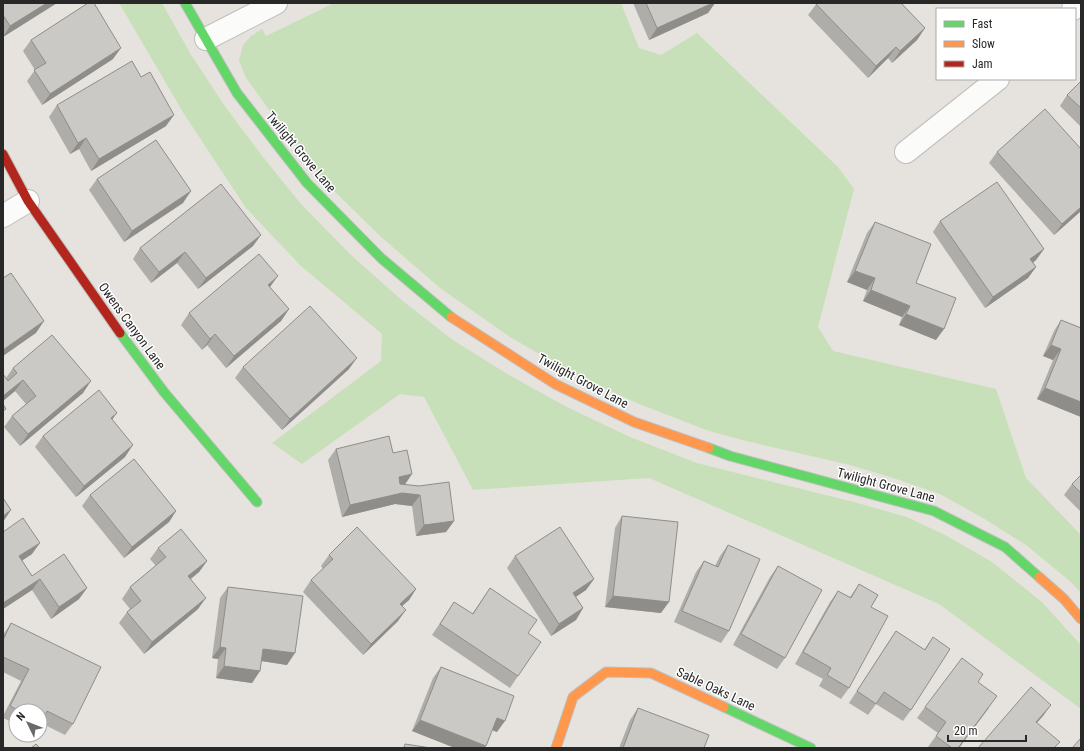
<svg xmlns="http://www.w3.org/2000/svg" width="1084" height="751" viewBox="0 0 1084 751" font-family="'Roboto Condensed',sans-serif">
<rect width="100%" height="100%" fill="#e6e3de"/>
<g fill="#c8e0b9">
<polygon points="119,3 162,3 190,53 224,105 263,157 301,204 351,255 404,302 453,340 509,375 565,406 630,437 697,463 854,502 907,517 947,536 992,562 1042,602 1081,645 1081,709 939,604 649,478 473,490 424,397 400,394 302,464 272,443 381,361 382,334 301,266 246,208 184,114"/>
<polygon points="334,3 621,3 639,48 661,55 697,33 838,167 854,189 818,327 833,351 996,389 1026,478 1081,535 1081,593 1071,582 1026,545 983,518 940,494 893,478 850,465 746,441 709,431 639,404 572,373 510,337 440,288 380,236 330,187 283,129 246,78 239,61 243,45 251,36 262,29 266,36"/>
</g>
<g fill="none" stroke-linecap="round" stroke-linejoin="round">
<defs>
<g id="street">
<polyline points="1073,9 1079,3"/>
<polyline points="206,39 276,3"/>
<polyline points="906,152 998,79"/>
<polyline points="3,216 28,201"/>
</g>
<g id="fast">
<polyline points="185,3 237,93 307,183 381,258 451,317"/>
<polyline points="120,333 164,392 257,502"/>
<polyline points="709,448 730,456 934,511 1005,547 1039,577"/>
<polyline points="724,707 811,748"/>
</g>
<g id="slow">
<polyline points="451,317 555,384 634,422 709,448"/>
<polyline points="1039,577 1064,599 1081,619"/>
<polyline points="556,748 573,697 606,672 651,673 724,707"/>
</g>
<polyline id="jam" points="3,154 28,201 120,333"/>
</defs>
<use href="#street" stroke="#c0bfbf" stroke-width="24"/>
<use href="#fast" stroke="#c0bfbf" stroke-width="11"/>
<use href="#slow" stroke="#c0bfbf" stroke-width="11"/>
<use href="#jam" stroke="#c0bfbf" stroke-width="11"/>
<use href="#street" stroke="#fbfbfa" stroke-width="22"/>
<use href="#fast" stroke="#63d668" stroke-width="9"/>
<use href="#slow" stroke="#ff974d" stroke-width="9"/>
<use href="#jam" stroke="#b3261e" stroke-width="9"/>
</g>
<g fill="#afada9">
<polygon points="3,3 57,3 3,37"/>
<polygon points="633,3 715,3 708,13 649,40"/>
<polygon points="817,3 925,28 917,40 892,63 888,58 868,78 808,15"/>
<polygon points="31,40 113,59 42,105 27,81 35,70 23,51"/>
<polygon points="1081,81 1081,127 1060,106 1067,95"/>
<polygon points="57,105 166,126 91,171 79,149 70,154 49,117"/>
<polygon points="1081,149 1081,211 1054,235 989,163 997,152"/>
<polygon points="97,179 183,203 124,242 89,190"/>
<polygon points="940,221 1044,249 1036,260 1033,263 1036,267 1028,278 985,308 933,232"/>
<polygon points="875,222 916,283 936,340 899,325 902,317 863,301 867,290 847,282 867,233"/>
<polygon points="253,246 198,289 177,263 151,283 133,259 140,248"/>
<polygon points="270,287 289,309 281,321 226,368 207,345 202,350 181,325 189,313"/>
<polygon points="1061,320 1081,328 1081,417 1037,399 1053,360 1043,356 1054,331"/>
<polygon points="243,367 349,369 282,430 235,378"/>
<polygon points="13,368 83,393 20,446 4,427 12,416 26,404 15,391 3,401 3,374 6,378"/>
<polygon points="112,419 125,457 76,497 35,447 43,436"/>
<polygon points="336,449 393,453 405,485 419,486 454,521 446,532 416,536 412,506 395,504 342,517 328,460"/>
<polygon points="1081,475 1081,512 1064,495 1072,484"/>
<polygon points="90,495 176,511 169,522 124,558 82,506"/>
<polygon points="622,516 661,613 605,607 615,528"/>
<polygon points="23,518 32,554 22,560 32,576 87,588 79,599 51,619 32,590 3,609"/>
<polygon points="728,545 729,631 721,643 674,622 696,572 704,561 715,566 720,556"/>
<polygon points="158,548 207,561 199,572 191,579 198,609 144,654 119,623 127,612 130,609 122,599 130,587 156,566 150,559"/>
<polygon points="329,555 416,589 409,600 402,606 398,621 363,655 303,592 311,580 323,569 321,566"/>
<polygon points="515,556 594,579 586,590 576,597 583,608 576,620 551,636 507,568"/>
<polygon points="778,566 785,658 777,669 733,645 770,577"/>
<polygon points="859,584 871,607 849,688 841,699 819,686 823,679 795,664 830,602 838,591 850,597"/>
<polygon points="228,587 287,665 261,661 260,671 252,683 216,678 218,659 212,658 220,598"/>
<polygon points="490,588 528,633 518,676 510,688 432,635 454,602 472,614"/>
<polygon points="11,623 73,724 65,735 41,723 40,724 40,711 16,711 16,724 3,718 3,716 21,681 3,672 3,635"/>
<polygon points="896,631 924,650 933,637 911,710 903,721 876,704 868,715 849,703"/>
<polygon points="441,667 497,732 492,730 484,748 455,748 412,731 433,678"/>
<polygon points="978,682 989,708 959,748 929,748 928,747 938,733 917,718 925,707"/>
<polygon points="638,708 704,748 619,748 630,720"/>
</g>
<g fill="#8e8d8a">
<polygon points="47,3 57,3 3,37 10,26"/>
<polygon points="713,3 715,3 708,13 649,40 657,28"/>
<polygon points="925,28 917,40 892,63 900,51"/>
<polygon points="896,47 888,58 868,78 876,66"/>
<polygon points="121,48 113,59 42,105 50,94"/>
<polygon points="174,115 166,126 91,171 99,159"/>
<polygon points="86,138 79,149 70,154 78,143"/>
<polygon points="191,191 183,203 124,242 132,231"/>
<polygon points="1081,207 1081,211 1054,235 1062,224"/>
<polygon points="261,235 253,246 198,289 206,278"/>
<polygon points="1044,249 1036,260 1022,270 1030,259"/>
<polygon points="185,252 177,263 151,283 159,272"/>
<polygon points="1036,267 1028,278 985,308 993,297"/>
<polygon points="855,271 875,278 867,290 847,282"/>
<polygon points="278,276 270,287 268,285"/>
<polygon points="871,290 910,306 902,317 863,301"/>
<polygon points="289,309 281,321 226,368 234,356"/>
<polygon points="906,314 944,329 936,340 899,325"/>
<polygon points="44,321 36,333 3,356 3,350"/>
<polygon points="215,334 207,345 202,350 210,339"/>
<polygon points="1051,345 1061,349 1053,360 1043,356"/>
<polygon points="357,358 349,369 282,430 290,419"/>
<polygon points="23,380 15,391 3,401 3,396"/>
<polygon points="91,381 83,393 20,446 28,434"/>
<polygon points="1045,388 1081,402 1081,417 1037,399"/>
<polygon points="117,413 109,424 111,418"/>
<polygon points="133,445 125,457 76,497 84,486"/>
<polygon points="412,474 404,486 391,489 399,477"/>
<polygon points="402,493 420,495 412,506 395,504 342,517 350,505"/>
<polygon points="11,510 3,522 3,516"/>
<polygon points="176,511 169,522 124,558 132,547"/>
<polygon points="454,521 446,532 416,536 424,525"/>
<polygon points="40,543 32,554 11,568 19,556"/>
<polygon points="207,561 199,572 180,587 188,576"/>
<polygon points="40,579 32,590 3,609 3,603"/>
<polygon points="594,579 586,590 565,604 573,593"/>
<polygon points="87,588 79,599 51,619 59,607"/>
<polygon points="416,589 409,600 392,615 400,604"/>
<polygon points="613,596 669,602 661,613 605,607"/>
<polygon points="206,598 198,609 144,654 152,642"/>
<polygon points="583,608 576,620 551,636 559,624"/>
<polygon points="406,610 398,621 363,655 371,644"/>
<polygon points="220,647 226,648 218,659 212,658"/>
<polygon points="263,649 295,653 287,665 255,660"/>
<polygon points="224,666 260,671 252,683 216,678"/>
<polygon points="997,696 959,748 958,748"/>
<polygon points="1051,705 1043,716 1028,733 1036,722"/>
<polygon points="497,718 505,721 497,732 489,729"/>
<polygon points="420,720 486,746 484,748 455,748 412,731"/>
</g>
<g fill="#cbc9c5" stroke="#8e8d8a">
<polygon points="3,3 47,3 10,26 3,15"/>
<polygon points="88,3 94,3 121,48 50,94 34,70 46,63 31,40"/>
<polygon points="646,3 713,3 657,28"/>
<polygon points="817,3 901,3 925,28 900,51 896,47 876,66 816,4"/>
<polygon points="132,61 141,77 150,72 174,115 99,159 86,138 78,143 57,105"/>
<polygon points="1081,81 1081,108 1067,95"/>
<polygon points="1045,109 1081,149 1081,207 1062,224 997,152"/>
<polygon points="156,140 191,191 132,231 97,179"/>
<polygon points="997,182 1044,249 1030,259 1036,267 993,297 940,221"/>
<polygon points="221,184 261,235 206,278 185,252 159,272 140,248"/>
<polygon points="875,222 931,244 916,283 956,298 944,329 906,314 910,306 871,290 875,278 855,271"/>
<polygon points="259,254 278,276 268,285 289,309 234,356 215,334 210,339 189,313"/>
<polygon points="11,273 44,321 3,350 3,278"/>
<polygon points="310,306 357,358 290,419 243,367"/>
<polygon points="1061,320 1081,328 1081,402 1045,388 1061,349 1051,345"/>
<polygon points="52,335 91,381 28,434 12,416 36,396 23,380 3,396 3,374 8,381 17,373 13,368"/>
<polygon points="99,390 117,413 111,418 133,445 84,486 43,436"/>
<polygon points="3,404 6,409 3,411"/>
<polygon points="389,436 393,453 407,450 412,474 399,477 400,484 419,486 449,482 454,521 424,525 420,495 402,493 350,505 336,449"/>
<polygon points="134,459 176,511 132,547 90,495"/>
<polygon points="1081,475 1081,493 1072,484"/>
<polygon points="3,498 11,510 3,516"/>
<polygon points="622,516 678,522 669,602 613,596"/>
<polygon points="23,518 40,543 19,556 32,576 64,554 87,588 59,607 40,579 3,603 3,532"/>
<polygon points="357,527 416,589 400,604 406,610 371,644 311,580 333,559 329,555"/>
<polygon points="560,527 594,579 573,593 583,608 559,624 515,556"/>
<polygon points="181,529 207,561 188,576 206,598 152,642 127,612 141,601 130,587 166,557 158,548"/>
<polygon points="728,545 760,559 729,631 682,611 704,561 718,567"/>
<polygon points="778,566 822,590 785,658 741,634"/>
<polygon points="859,584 878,595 871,607 888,616 849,688 827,675 831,668 803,652 838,591 851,598"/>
<polygon points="228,587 303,596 295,653 263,649 260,671 224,666 226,648 220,647"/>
<polygon points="490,588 537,620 528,633 541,642 518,676 440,624 454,602 473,614"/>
<polygon points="11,623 101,667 73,724 47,711 42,722 40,721 40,711 20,711 10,706 29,669 3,657 3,640"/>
<polygon points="896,631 925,650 933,637 950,649 911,710 884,692 876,704 857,691"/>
<polygon points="962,658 983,674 978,682 997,696 958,748 952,748 936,736 946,722 925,707"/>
<polygon points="441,667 514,696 505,721 497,718 486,746 420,720"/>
<polygon points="1031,687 1051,705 1036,722 1060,742 1054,748 978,748"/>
<polygon points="638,708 709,735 704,748 623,748"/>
<polygon points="1081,738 1081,748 1072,748"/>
<polygon points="36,744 40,748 31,748"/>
<polygon points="405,744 431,748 404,748"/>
</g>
<g text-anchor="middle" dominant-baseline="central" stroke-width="3" stroke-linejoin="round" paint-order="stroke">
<g font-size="13" fill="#282828" stroke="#fff">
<text transform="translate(301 152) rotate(50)">Twilight Grove Lane</text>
<text transform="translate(132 326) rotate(54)">Owens Canyon Lane</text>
<text transform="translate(583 381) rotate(28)">Twilight Grove Lane</text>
<text transform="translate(886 485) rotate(15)">Twilight Grove Lane</text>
<text transform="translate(716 689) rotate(25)">Sable Oaks Lane</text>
</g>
</g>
<rect width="1084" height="751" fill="none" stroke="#282828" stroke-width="8"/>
<rect x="936" y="8" width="140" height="72" fill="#ffffff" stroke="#a9a9a9"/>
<rect x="944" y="21" width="20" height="6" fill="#63d668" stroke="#a9a9a9"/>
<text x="972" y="28" font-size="12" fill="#282828">Fast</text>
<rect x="944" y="41" width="20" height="6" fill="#ff974d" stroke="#a9a9a9"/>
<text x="972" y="48" font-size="12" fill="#282828">Slow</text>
<rect x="944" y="61" width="20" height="6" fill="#b3261e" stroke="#a9a9a9"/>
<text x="972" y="68" font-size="12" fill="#282828">Jam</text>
<g transform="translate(28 723) rotate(313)"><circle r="19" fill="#ffffff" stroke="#a9a9a9"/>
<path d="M0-3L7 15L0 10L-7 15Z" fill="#6a6968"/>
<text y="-6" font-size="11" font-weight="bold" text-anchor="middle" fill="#282828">N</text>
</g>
<path d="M948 735v6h78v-6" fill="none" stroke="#282828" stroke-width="2"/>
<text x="954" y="735" font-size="12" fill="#282828" stroke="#ffffff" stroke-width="3" paint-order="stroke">20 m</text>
</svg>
